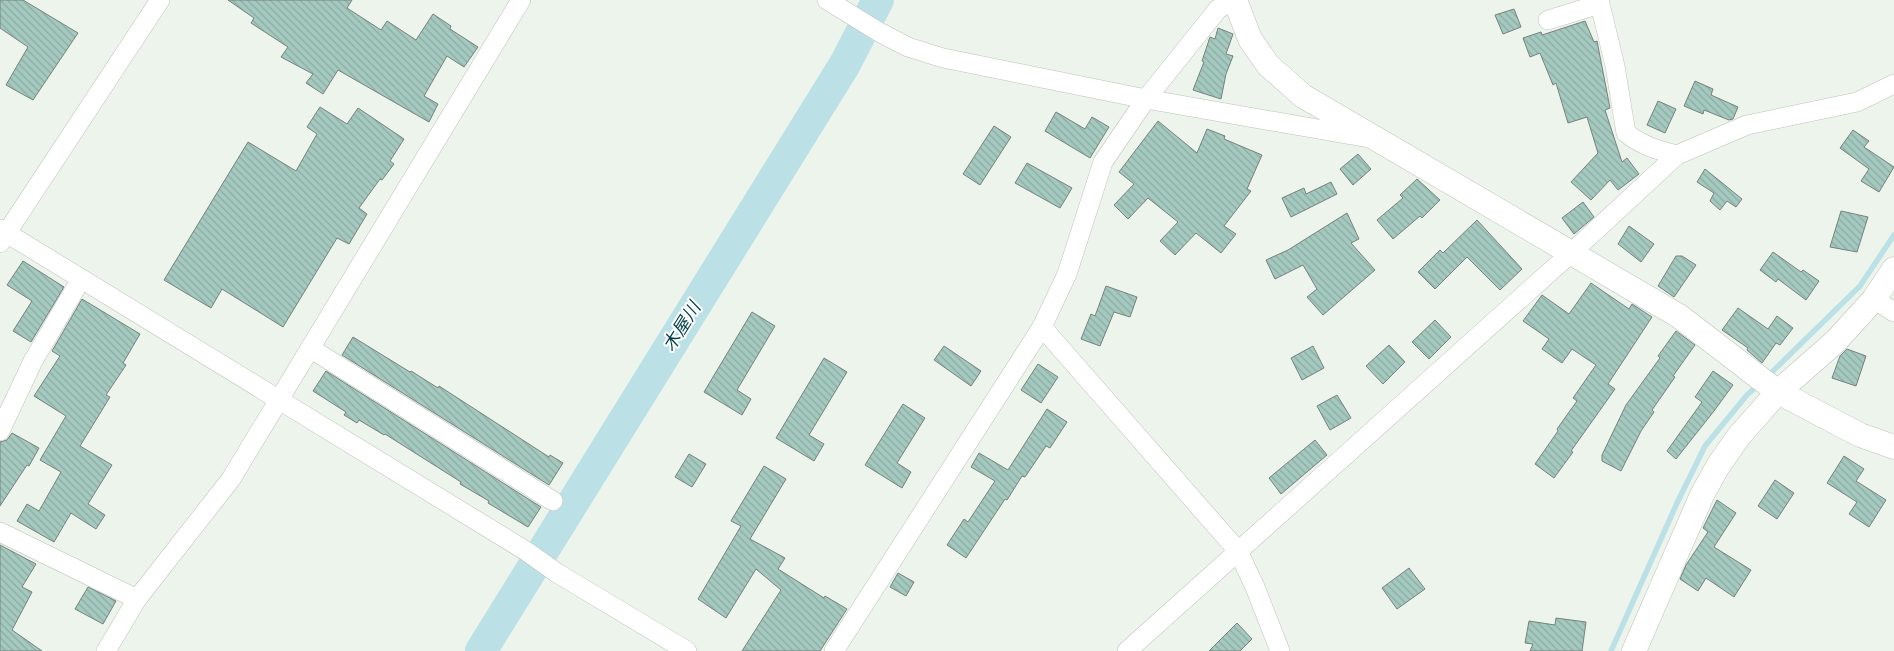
<svg xmlns="http://www.w3.org/2000/svg" width="1894" height="651" viewBox="0 0 1894 651" font-family="'Sofia Sans Condensed','Noto Sans JP',sans-serif">
<defs>
<pattern id="building-back-hatch" width="6" height="6" patternUnits="userSpaceOnUse" patternTransform="scale(1.25)"><rect width="6" height="6" fill="#a4c9bf"/><path d="M-1 5l2 2M0 0l6 6M5-1l2 2" fill="none" stroke="#8caba3"/></pattern>
</defs>
<rect width="100%" height="100%" fill="#ecf4ec"/>
<g fill="none" stroke-linecap="round" stroke-linejoin="round">
<g stroke="#bbe1e7" stroke-width="5.5">
<polyline points="1768,376 1860,286 1894,235"/>
<polyline points="1611,651 1677,503 1705,446 1747,395 1759,384"/>
</g>
<polyline stroke="#bbe1e7" stroke-width="32" points="481,651 845,64 878,0"/>
</g>
<g fill="url(#building-back-hatch)" stroke="#77817e">
<polygon points="0,0 23,0 78,33 33,100 6,85 28,47 0,28"/>
<polygon points="228,0 352,0 347,8 381,30 387,21 416,40 433,14 451,26 450,29 478,47 464,67 447,56 424,96 438,104 429,122 338,70 323,94 306,83 313,74 281,57 288,47 251,23 254,18"/>
<polygon points="1514,9 1521,27 1503,34 1495,15"/>
<polygon points="1585,21 1594,42 1597,41 1610,108 1605,110 1622,162 1627,158 1639,174 1618,190 1610,180 1591,200 1571,182 1598,153 1587,117 1568,123 1556,83 1553,85 1540,53 1530,57 1523,38 1541,32 1542,35"/>
<polygon points="1218,28 1233,34 1226,54 1233,56 1226,74 1221,99 1193,90 1204,62 1202,61 1210,37 1215,39"/>
<polygon points="1695,81 1713,89 1711,95 1738,107 1733,119 1729,120 1704,110 1703,114 1684,106"/>
<polygon points="1658,101 1676,109 1665,133 1647,125"/>
<polygon points="320,107 347,124 358,108 404,139 390,161 394,164 382,180 380,179 359,208 367,214 349,244 337,238 283,327 222,289 211,308 164,280 248,142 296,171 317,134 307,127"/>
<polygon points="1056,112 1085,129 1092,117 1109,127 1090,158 1045,131"/>
<polygon points="1158,121 1197,153 1207,129 1225,136 1224,139 1262,155 1247,189 1251,191 1224,226 1236,234 1221,253 1196,233 1175,255 1160,241 1178,222 1148,198 1128,219 1114,205 1134,184 1119,172"/>
<polygon points="994,126 1011,137 980,185 963,174"/>
<polygon points="1853,130 1869,141 1864,147 1894,167 1879,192 1861,181 1869,169 1840,148"/>
<polygon points="1358,154 1371,169 1353,185 1340,169"/>
<polygon points="1027,163 1072,188 1060,208 1015,183"/>
<polygon points="1705,169 1742,199 1736,207 1727,201 1720,210 1710,201 1714,193 1697,182"/>
<polygon points="1417,179 1440,200 1422,218 1420,216 1393,239 1377,220 1403,198 1400,195"/>
<polygon points="1331,182 1337,194 1291,217 1282,198 1304,188 1306,194"/>
<polygon points="1583,202 1594,217 1574,234 1562,218"/>
<polygon points="1841,211 1868,217 1857,252 1830,247"/>
<polygon points="1347,213 1359,239 1351,243 1375,270 1323,315 1307,297 1317,289 1303,265 1275,279 1266,260 1288,250"/>
<polygon points="1477,220 1522,269 1500,290 1467,257 1435,289 1418,272 1440,250 1443,253"/>
<polygon points="1629,226 1654,244 1641,262 1618,244"/>
<polygon points="1773,252 1801,272 1803,270 1819,281 1806,300 1778,279 1776,282 1760,270"/>
<polygon points="1676,256 1682,256 1696,265 1674,297 1658,286"/>
<polygon points="23,261 64,287 31,342 13,331 32,301 7,285"/>
<polygon points="1591,283 1629,309 1632,304 1652,317 1608,384 1615,389 1571,451 1573,452 1554,478 1535,464 1558,431 1557,429 1577,401 1573,398 1596,365 1572,349 1562,363 1542,349 1549,339 1523,321 1542,295 1569,314"/>
<polygon points="1106,286 1137,297 1130,317 1114,312 1100,346 1081,339 1091,314 1095,316"/>
<polygon points="82,299 140,334 123,363 126,365 106,395 110,397 80,446 112,465 88,504 105,515 96,529 71,513 54,542 17,521 27,504 39,511 61,472 40,460 66,416 34,396 60,356 52,351"/>
<polygon points="1738,308 1768,329 1777,316 1793,328 1780,345 1776,343 1762,363 1747,350 1748,348 1722,330"/>
<polygon points="752,312 775,326 737,390 751,399 742,415 704,392"/>
<polygon points="1435,320 1451,337 1429,359 1412,342"/>
<polygon points="1676,331 1695,345 1673,376 1675,377 1652,410 1654,412 1641,431 1621,471 1602,461 1602,455 1626,405 1660,358 1658,356"/>
<polygon points="353,337 410,372 411,371 438,388 439,386 549,457 550,455 563,463 549,485 342,355"/>
<polygon points="1389,345 1405,362 1383,384 1366,366"/>
<polygon points="944,346 981,371 971,386 934,360"/>
<polygon points="1313,346 1324,368 1302,380 1291,358"/>
<polygon points="1847,349 1866,356 1856,386 1832,378 1840,356"/>
<polygon points="824,358 847,372 809,435 824,444 814,461 776,438"/>
<polygon points="1038,364 1058,377 1041,403 1021,390"/>
<polygon points="326,371 541,507 528,527 488,503 489,501 460,484 461,482 385,434 384,435 359,420 357,423 344,415 346,412 313,391"/>
<polygon points="1713,371 1733,385 1714,411 1676,459 1667,451 1702,402 1695,397"/>
<polygon points="1337,395 1351,418 1330,430 1317,406"/>
<polygon points="903,404 925,418 897,463 911,472 902,488 865,465"/>
<polygon points="1047,409 1067,422 1050,448 1046,446 1025,477 1022,476 1007,500 1005,499 966,558 947,545 964,519 968,522 995,481 971,467 979,453 1008,470"/>
<polygon points="12,433 39,448 29,466 27,465 0,506 0,442 7,440"/>
<polygon points="1315,440 1327,455 1281,494 1269,478"/>
<polygon points="689,454 706,464 692,487 675,477"/>
<polygon points="1844,456 1864,469 1856,481 1886,500 1869,527 1849,514 1857,502 1827,483"/>
<polygon points="764,466 786,479 750,539 785,558 778,569 824,598 825,596 847,609 820,651 742,651 781,590 756,569 726,618 698,599 741,526 731,521"/>
<polygon points="1775,480 1794,493 1777,519 1758,506"/>
<polygon points="1717,500 1736,513 1714,547 1751,570 1734,597 1706,578 1698,591 1680,579 1686,565 1708,532 1703,528"/>
<polygon points="0,545 36,564 22,587 32,592 12,630 42,651 0,651"/>
<polygon points="1409,568 1425,589 1397,609 1382,588"/>
<polygon points="898,573 914,582 906,596 890,587"/>
<polygon points="88,587 116,601 103,624 75,609"/>
<polygon points="1556,618 1586,622 1582,651 1530,651 1533,644 1525,643 1529,621 1555,625"/>
<polygon points="1237,623 1252,639 1240,651 1209,651"/>
</g>
<g fill="none" stroke-linecap="round" stroke-linejoin="round">
<defs>
<g id="minor">
<polyline points="827,0 879,32 908,47 943,58 1146,99 1369,138"/>
<path d="M1548,20L1600,4L1615,66L1626,133C1643,146 1657,150 1677,155"/>
<polyline points="0,229 526,551 557,573 687,651"/>
<polyline points="0,243 160,0"/>
<polyline points="1874,299 1894,312"/>
<polyline points="1042,327 1238,551 1255,587 1280,651"/>
<polyline points="310,348 553,501"/>
<polyline points="0,431 33,361 81,279"/>
<polyline points="0,532 137,599"/>
<polyline points="106,651 137,599 231,479 521,0"/>
<polyline points="834,651 1042,327 1067,274 1103,162 1146,99 1218,9 1234,0"/>
<polyline points="1127,651 1571,253 1677,155 1747,125 1857,102 1894,84"/>
</g>
<g id="tertiary">
<polyline points="1235,0 1250,39 1268,65 1303,96 1679,316 1778,392 1860,435 1894,447"/>
<polyline points="1634,651 1702,495 1718,466 1739,436 1778,392 1836,341 1874,299 1894,269"/>
</g>
</defs>
<use href="#minor" stroke="#bbc3bb" stroke-width="20"/>
<use href="#tertiary" stroke="#bbc3bb" stroke-width="25"/>
<use href="#minor" stroke="#fff" stroke-width="19"/>
<use href="#tertiary" stroke="#fff" stroke-width="24"/>
</g>
<g text-anchor="middle" dominant-baseline="central" stroke-width="4" stroke-linejoin="round" paint-order="stroke">
<g font-size="18" font-style="italic" fill="#054149" stroke="#fff">
<text transform="translate(682 327) rotate(-58)">木屋川</text>
</g>
</g>
</svg>
